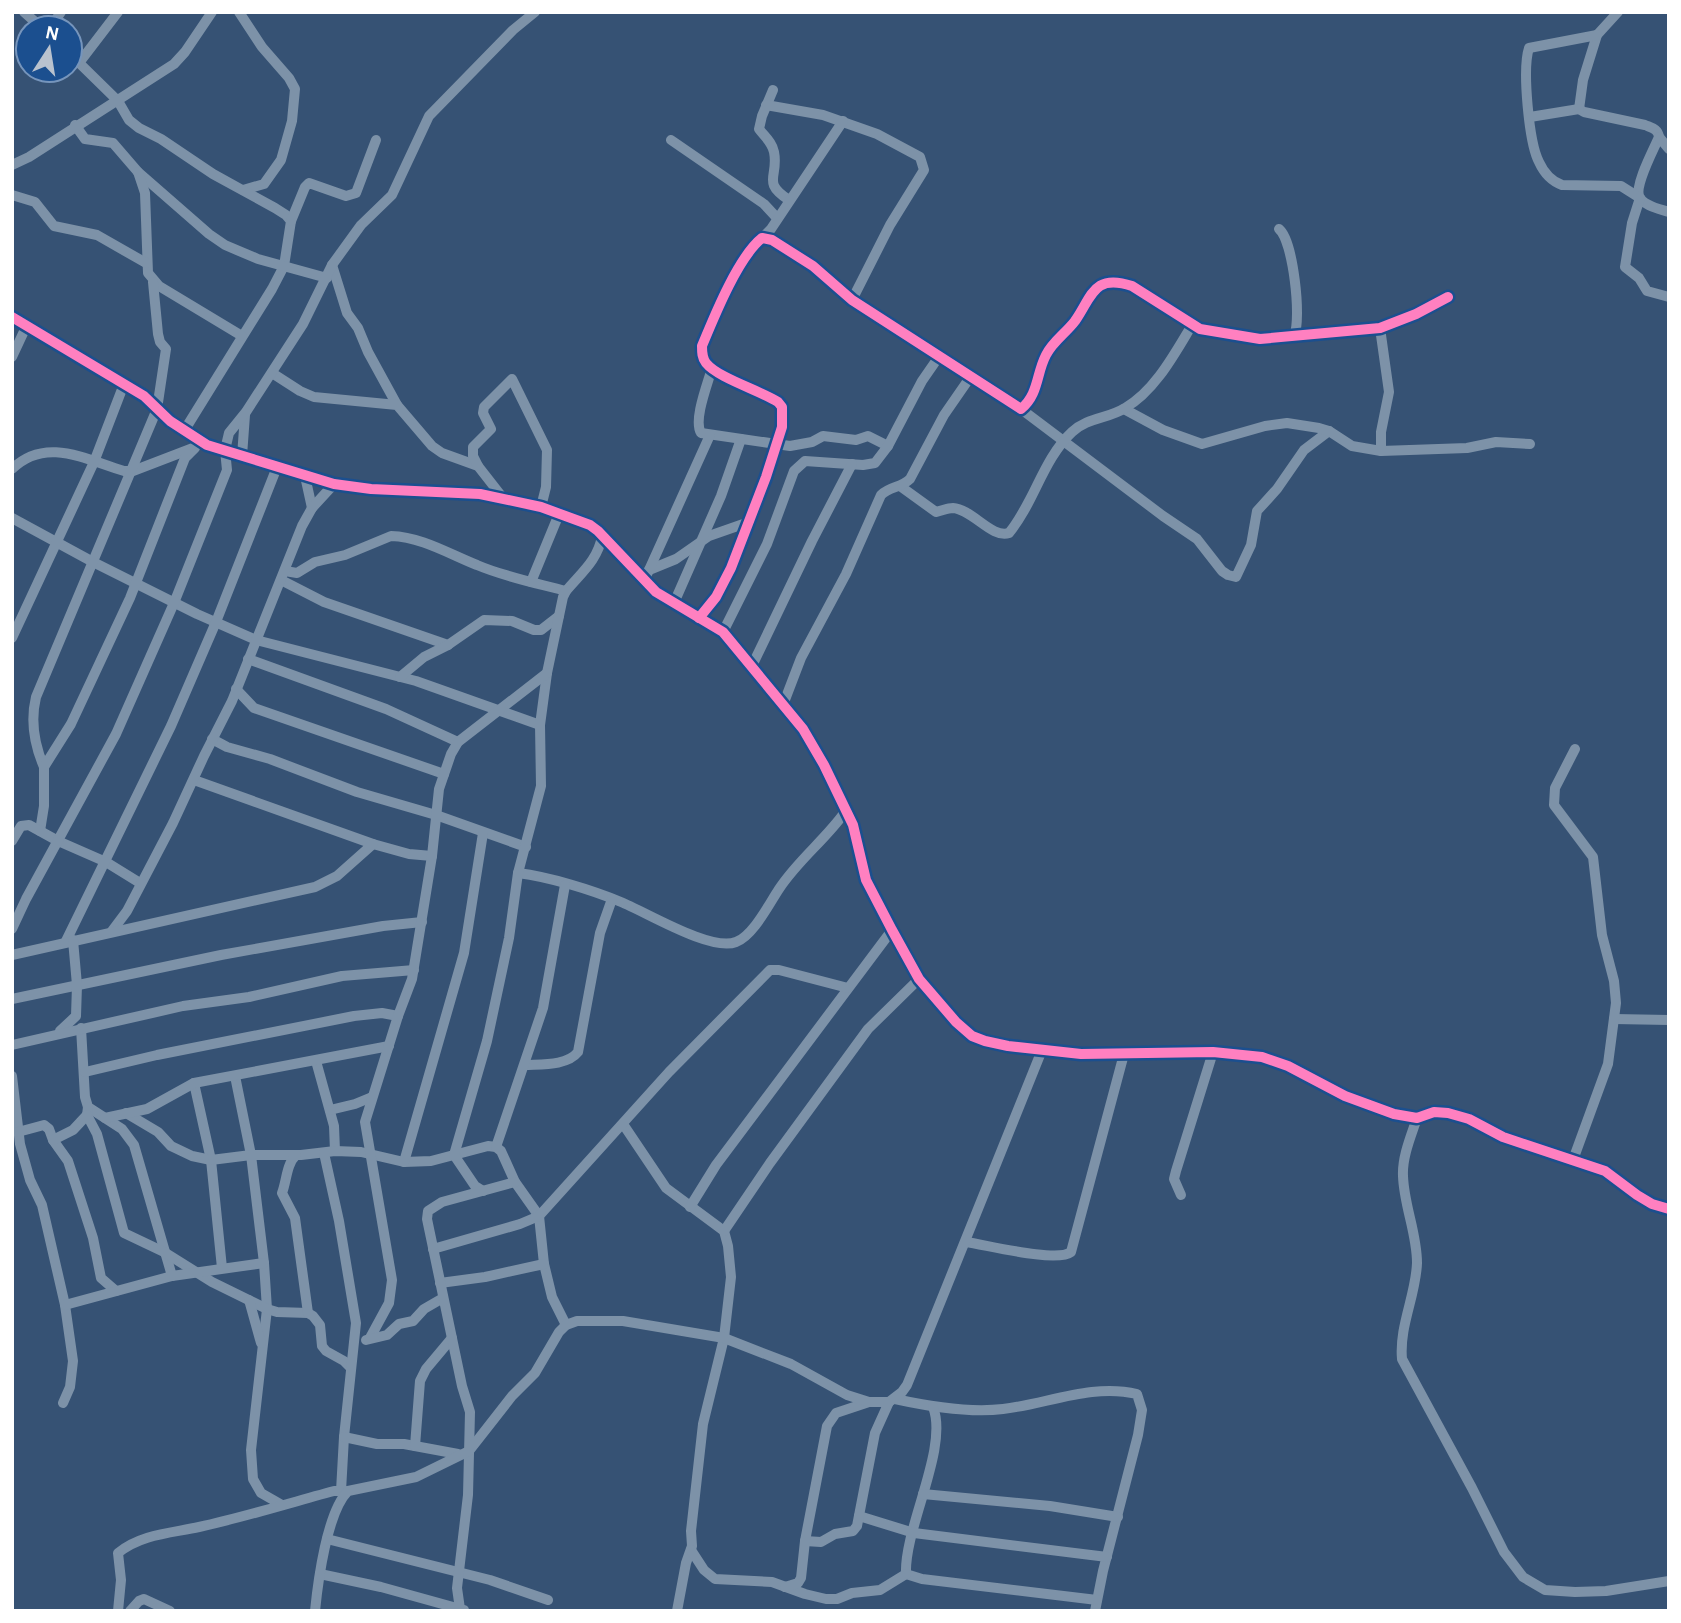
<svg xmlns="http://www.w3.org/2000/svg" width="1681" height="1623" viewBox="0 0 1681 1623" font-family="'Alegreya Sans',sans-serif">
<rect width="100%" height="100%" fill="#365274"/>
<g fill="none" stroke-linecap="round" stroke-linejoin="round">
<g stroke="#7d92a8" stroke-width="10">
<polyline points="24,12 42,28"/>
<polyline points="239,12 262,47 289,78 295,89 292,121 281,160 264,184 243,190"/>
<path d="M1618,12L1597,35L1583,80L1579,109L1584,112L1645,125C1652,128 1658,129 1659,137C1654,149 1635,184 1639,196C1643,206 1660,209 1669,212"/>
<polyline points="50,28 61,12"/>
<path d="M1597,35L1529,48C1522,69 1529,143 1539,162C1544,173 1551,181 1562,185L1621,186L1640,198L1632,223L1625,267L1639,278L1647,291L1669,297"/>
<polyline points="70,54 118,101 129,120 139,128 161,139 213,174 275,208 286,215 291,221 284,266 272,289 184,431"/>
<polyline points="79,63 118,12"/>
<path d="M773,90L762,116L759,129C765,137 772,142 774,152C779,177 761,182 789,200"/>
<polyline points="766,105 823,115 877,134 920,157 924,170 890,225 852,300"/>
<polyline points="1530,117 1579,109"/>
<polyline points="75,125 85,139 113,143 138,172 209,234 225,245 258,259 327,278"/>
<polyline points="1659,137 1669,149"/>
<polyline points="671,140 764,204 777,218"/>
<polyline points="12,165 29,157 174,64 185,52 212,12"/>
<polyline points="138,172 145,193 148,273 159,286 242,336"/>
<polyline points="12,195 35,202 54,226 97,235 146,263"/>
<polyline points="291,221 305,187 309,183 346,196 356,193 376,140"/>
<path d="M1279,229C1293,240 1302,319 1294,336"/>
<polyline points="762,238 771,229 843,121"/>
<polyline points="332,265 347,313 358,328 368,352 397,405"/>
<polyline points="12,317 144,396 170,421 207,445 334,484 371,489 480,494 541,507 590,525 598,531 656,592 723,632 803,729 824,765 853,825 866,880 892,930 919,979 956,1022 972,1036 985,1041 1008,1046 1081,1054 1213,1052 1262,1057 1288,1066 1345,1096 1394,1114 1417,1118 1434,1112 1448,1113 1469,1119 1503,1137 1605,1171 1637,1195 1652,1204 1669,1209"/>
<polyline points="1380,328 1389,392 1381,432 1381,451"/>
<polyline points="12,357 26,327"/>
<path d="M712,368C708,383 693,420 701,433L790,446L812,442L823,436L856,440L868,436L888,446"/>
<polyline points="272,373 300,391 314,397 397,405 432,446 442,453 478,466 503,498"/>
<polyline points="1021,409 1163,516 1197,539 1222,571 1228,575 1236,577 1251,545 1257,511 1277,489 1304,450 1329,431"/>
<polyline points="1124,409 1163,430 1202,444 1265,426 1287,423 1319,428 1329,431 1352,446 1381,451 1467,448 1496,442 1530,444"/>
<polyline points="242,456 245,415"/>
<polyline points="478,466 473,456 473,447 491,429 483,413 484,407 512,379 547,450 546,487 541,507"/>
<path d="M12,469C46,436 86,460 124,471H133L193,448"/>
<polyline points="305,476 312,508"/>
<path d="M900,486L936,512C942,511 947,508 953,508C972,509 992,539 1009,533C1034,503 1043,459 1072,432C1088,417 1108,419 1125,408C1155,391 1175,353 1192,325"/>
<polyline points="12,518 93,562 197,614 256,640 416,681 540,725"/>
<polyline points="649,570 676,559 709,536 749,522"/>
<path d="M285,571L297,573L315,562L345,555L391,536C422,537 449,554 477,565C505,577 536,583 566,591"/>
<polyline points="281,580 324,602 448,645"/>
<polyline points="644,581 710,435"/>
<polyline points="531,582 559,514"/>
<polyline points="674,603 721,496 741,439"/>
<path d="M699,618L716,597L731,568L766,477L782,427V407L778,402C759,390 718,378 706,363C702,358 702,352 702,346C714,317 738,257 762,238L772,240L813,266L852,300L1021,409C1039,394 1036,374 1046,355C1053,341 1066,333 1075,321C1092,297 1093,273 1132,286L1200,329L1260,339L1380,328L1416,314L1448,297"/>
<polyline points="723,632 767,544 794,471 805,461 863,465 875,463 888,446 922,381 940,355"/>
<polyline points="12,638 94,462 124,384"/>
<polyline points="248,659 386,709 458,742"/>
<polyline points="751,668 812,541 852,464"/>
<polyline points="400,677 424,657 448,645 484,620 512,621 534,630 541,630 559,616"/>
<polyline points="236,689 254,708 444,774"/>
<path d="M783,705L801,658L846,574L881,495C890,486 901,488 910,479L944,415L971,376"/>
<polyline points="212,739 227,747 270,759 357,792 436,815 526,847"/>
<path d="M44,767C34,744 30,722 36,697L157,409L166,349L160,342L158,334L153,282"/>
<polyline points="194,780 373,844 409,854 432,856"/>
<polyline points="40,831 44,806 44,767 71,724 130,598 185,458 195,448"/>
<polyline points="12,841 21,826 29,825 58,841 106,862 140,883"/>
<path d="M518,873C550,877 592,890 621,902C646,912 711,952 736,942C753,936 769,904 779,889C798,860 825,840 845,812"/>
<polyline points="12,929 26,899 116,734 174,603 227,470 225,450 229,433 246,412 303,324 332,265 361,225 392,195 429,116 513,30 535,12"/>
<polyline points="112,931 127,911 173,823 204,756 232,701 302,526 312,508 334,484"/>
<polyline points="66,941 171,726 216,622 277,467"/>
<polyline points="12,955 315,887 337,876 373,844"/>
<polyline points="12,999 221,955 383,926 422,922"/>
<polyline points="1614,1019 1669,1020"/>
<polyline points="81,1028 85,1097 88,1107 122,1129 134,1145 172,1276"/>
<polyline points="60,1031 76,1016 77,985 73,940"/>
<polyline points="12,1045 183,1006 249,997 342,976 414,970"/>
<polyline points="316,1061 334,1126 335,1151"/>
<path d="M525,1065C541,1064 567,1066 578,1052L600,933L612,899"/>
<polyline points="85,1072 157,1055 354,1016 382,1013 398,1016"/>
<polyline points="12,1076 20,1144 30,1180 42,1205 65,1305 73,1361 70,1387 63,1403"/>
<polyline points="235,1076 251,1155 264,1263 267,1309 251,1450 253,1479 261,1493 282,1505"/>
<polyline points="194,1083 211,1160 222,1268"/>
<polyline points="88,1107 87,1115 97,1134 124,1233 164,1252 212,1282 267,1309 277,1312 308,1313 313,1316 320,1325 322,1346 326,1351 344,1361 351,1368"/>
<polyline points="330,1110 355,1104 372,1097"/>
<polyline points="126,1113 158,1132 171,1146 192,1156 211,1160 251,1155 301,1155 335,1151 361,1152 404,1162 431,1161 488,1146 496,1147 501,1151 515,1182 539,1216 544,1264 552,1297 566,1325"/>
<polyline points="105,1118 147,1109 194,1083 389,1046"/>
<path d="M1417,1118C1411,1136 1402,1157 1403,1176C1404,1206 1417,1233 1417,1263C1416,1295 1399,1326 1402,1359L1472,1488L1504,1552L1523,1577L1545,1590L1575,1592L1606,1591L1669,1581"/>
<polyline points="623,1124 666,1188 724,1231 728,1246 731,1277 724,1338 703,1424 691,1531 692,1546 686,1563 677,1611"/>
<polyline points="18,1132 44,1125 49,1129 53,1140 68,1161 93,1238 101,1278 116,1291"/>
<polyline points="53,1140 73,1130 87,1115"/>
<polyline points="496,1147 543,1008 565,885"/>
<polyline points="324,1153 339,1221 356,1323 344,1437 341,1491"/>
<path d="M296,1155C286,1165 287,1180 282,1193L295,1218L308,1313"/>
<polyline points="1573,1160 1608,1064 1616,1003 1614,981 1602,935 1593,857 1554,805 1555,788 1575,749"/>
<polyline points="404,1162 464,953 483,833"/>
<path d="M483,1191L475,1186L454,1155L487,1041L509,938L518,873L541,786L540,725L547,673L563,597L566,591C581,573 598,560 602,536"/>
<polyline points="1181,1195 1174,1179 1176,1171 1213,1052"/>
<polyline points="690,1207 716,1165 892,930"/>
<polyline points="724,1231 770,1163 868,1029 919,979"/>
<path d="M966,1242C987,1245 1057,1263 1071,1252L1124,1054"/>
<polyline points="433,1249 520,1224 539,1216 669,1072 770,970 779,970 848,988"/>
<polyline points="440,1283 485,1277 544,1264"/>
<polyline points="249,1300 261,1343"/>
<polyline points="65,1305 172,1276 264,1263"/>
<polyline points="370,1338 389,1303 392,1280 365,1122 398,1016 412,979 432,856 439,789 451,754 458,742 547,673"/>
<polyline points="366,1340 387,1335 399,1324 413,1321 424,1309 443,1298"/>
<path d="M895,1399C927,1406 970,1413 1003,1409C1047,1404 1092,1383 1137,1394L1142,1410L1138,1435L1103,1571L1095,1611"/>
<path d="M933,1407C949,1448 904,1528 906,1574L922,1579L1097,1600"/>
<polyline points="344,1437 377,1444 404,1444 458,1454"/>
<polyline points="415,1446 420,1381 426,1369 452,1338"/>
<polyline points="923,1494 1050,1506 1118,1517"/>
<polyline points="859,1516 914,1533 1107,1557"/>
<polyline points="327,1539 490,1580 548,1600"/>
<polyline points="805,1541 821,1542 835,1534 853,1531 857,1526 875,1433 889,1402"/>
<polyline points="691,1550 704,1570 715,1579 772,1582 805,1594 826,1599 837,1599 852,1593 880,1590 906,1574"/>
<polyline points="320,1574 381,1587 464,1610"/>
<polyline points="785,1587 798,1583 801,1578 805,1541 827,1426 836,1413 869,1402"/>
<polyline points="460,1609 457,1588 468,1495 470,1412 462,1386 427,1219 428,1211 442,1202 515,1182"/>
<path d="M118,1611L121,1580L118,1553C141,1534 172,1533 199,1527C245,1517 289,1503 334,1491H345"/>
<polyline points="130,1611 139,1601 144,1599 170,1611"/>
<path d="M315,1611C318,1581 327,1512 348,1491L416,1477L469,1451L512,1396L535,1373L559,1332L566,1325L577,1321H623L724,1338L791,1364L847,1395L869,1402H889L902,1392L907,1385L1042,1050"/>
</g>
<defs>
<g id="cycleway">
<polyline points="12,317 144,396 170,421 207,445 334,484 371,489 480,494 541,507 590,525 598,531 656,592 723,632 803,729 824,765 853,825 866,880 892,930 919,979 956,1022 972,1036 985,1041 1008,1046 1081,1054 1213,1052 1262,1057 1288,1066 1345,1096 1394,1114 1417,1118 1434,1112 1448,1113 1469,1119 1503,1137 1605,1171 1637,1195 1652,1204 1669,1209"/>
<path d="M699,618L716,597L731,568L766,477L782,427V407L778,402C759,390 718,378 706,363C702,358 702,352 702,346C714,317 738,257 762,238L772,240L813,266L852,300L1021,409C1039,394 1036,374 1046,355C1053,341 1066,333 1075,321C1092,297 1093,273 1132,286L1200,329L1260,339L1380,328L1416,314L1448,297"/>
</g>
</defs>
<use href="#cycleway" stroke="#1b4f8f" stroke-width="15"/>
<use href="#cycleway" stroke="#ff80c0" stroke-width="10"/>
</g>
<rect width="1681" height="1623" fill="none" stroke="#ffffff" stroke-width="28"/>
<g transform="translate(49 49) rotate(12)"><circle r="33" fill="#1b4f8f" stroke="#7695bc" stroke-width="2"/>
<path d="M0-5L12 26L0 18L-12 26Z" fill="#b9c2ce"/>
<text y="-10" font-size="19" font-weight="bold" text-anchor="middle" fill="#ffffff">N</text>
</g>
</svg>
